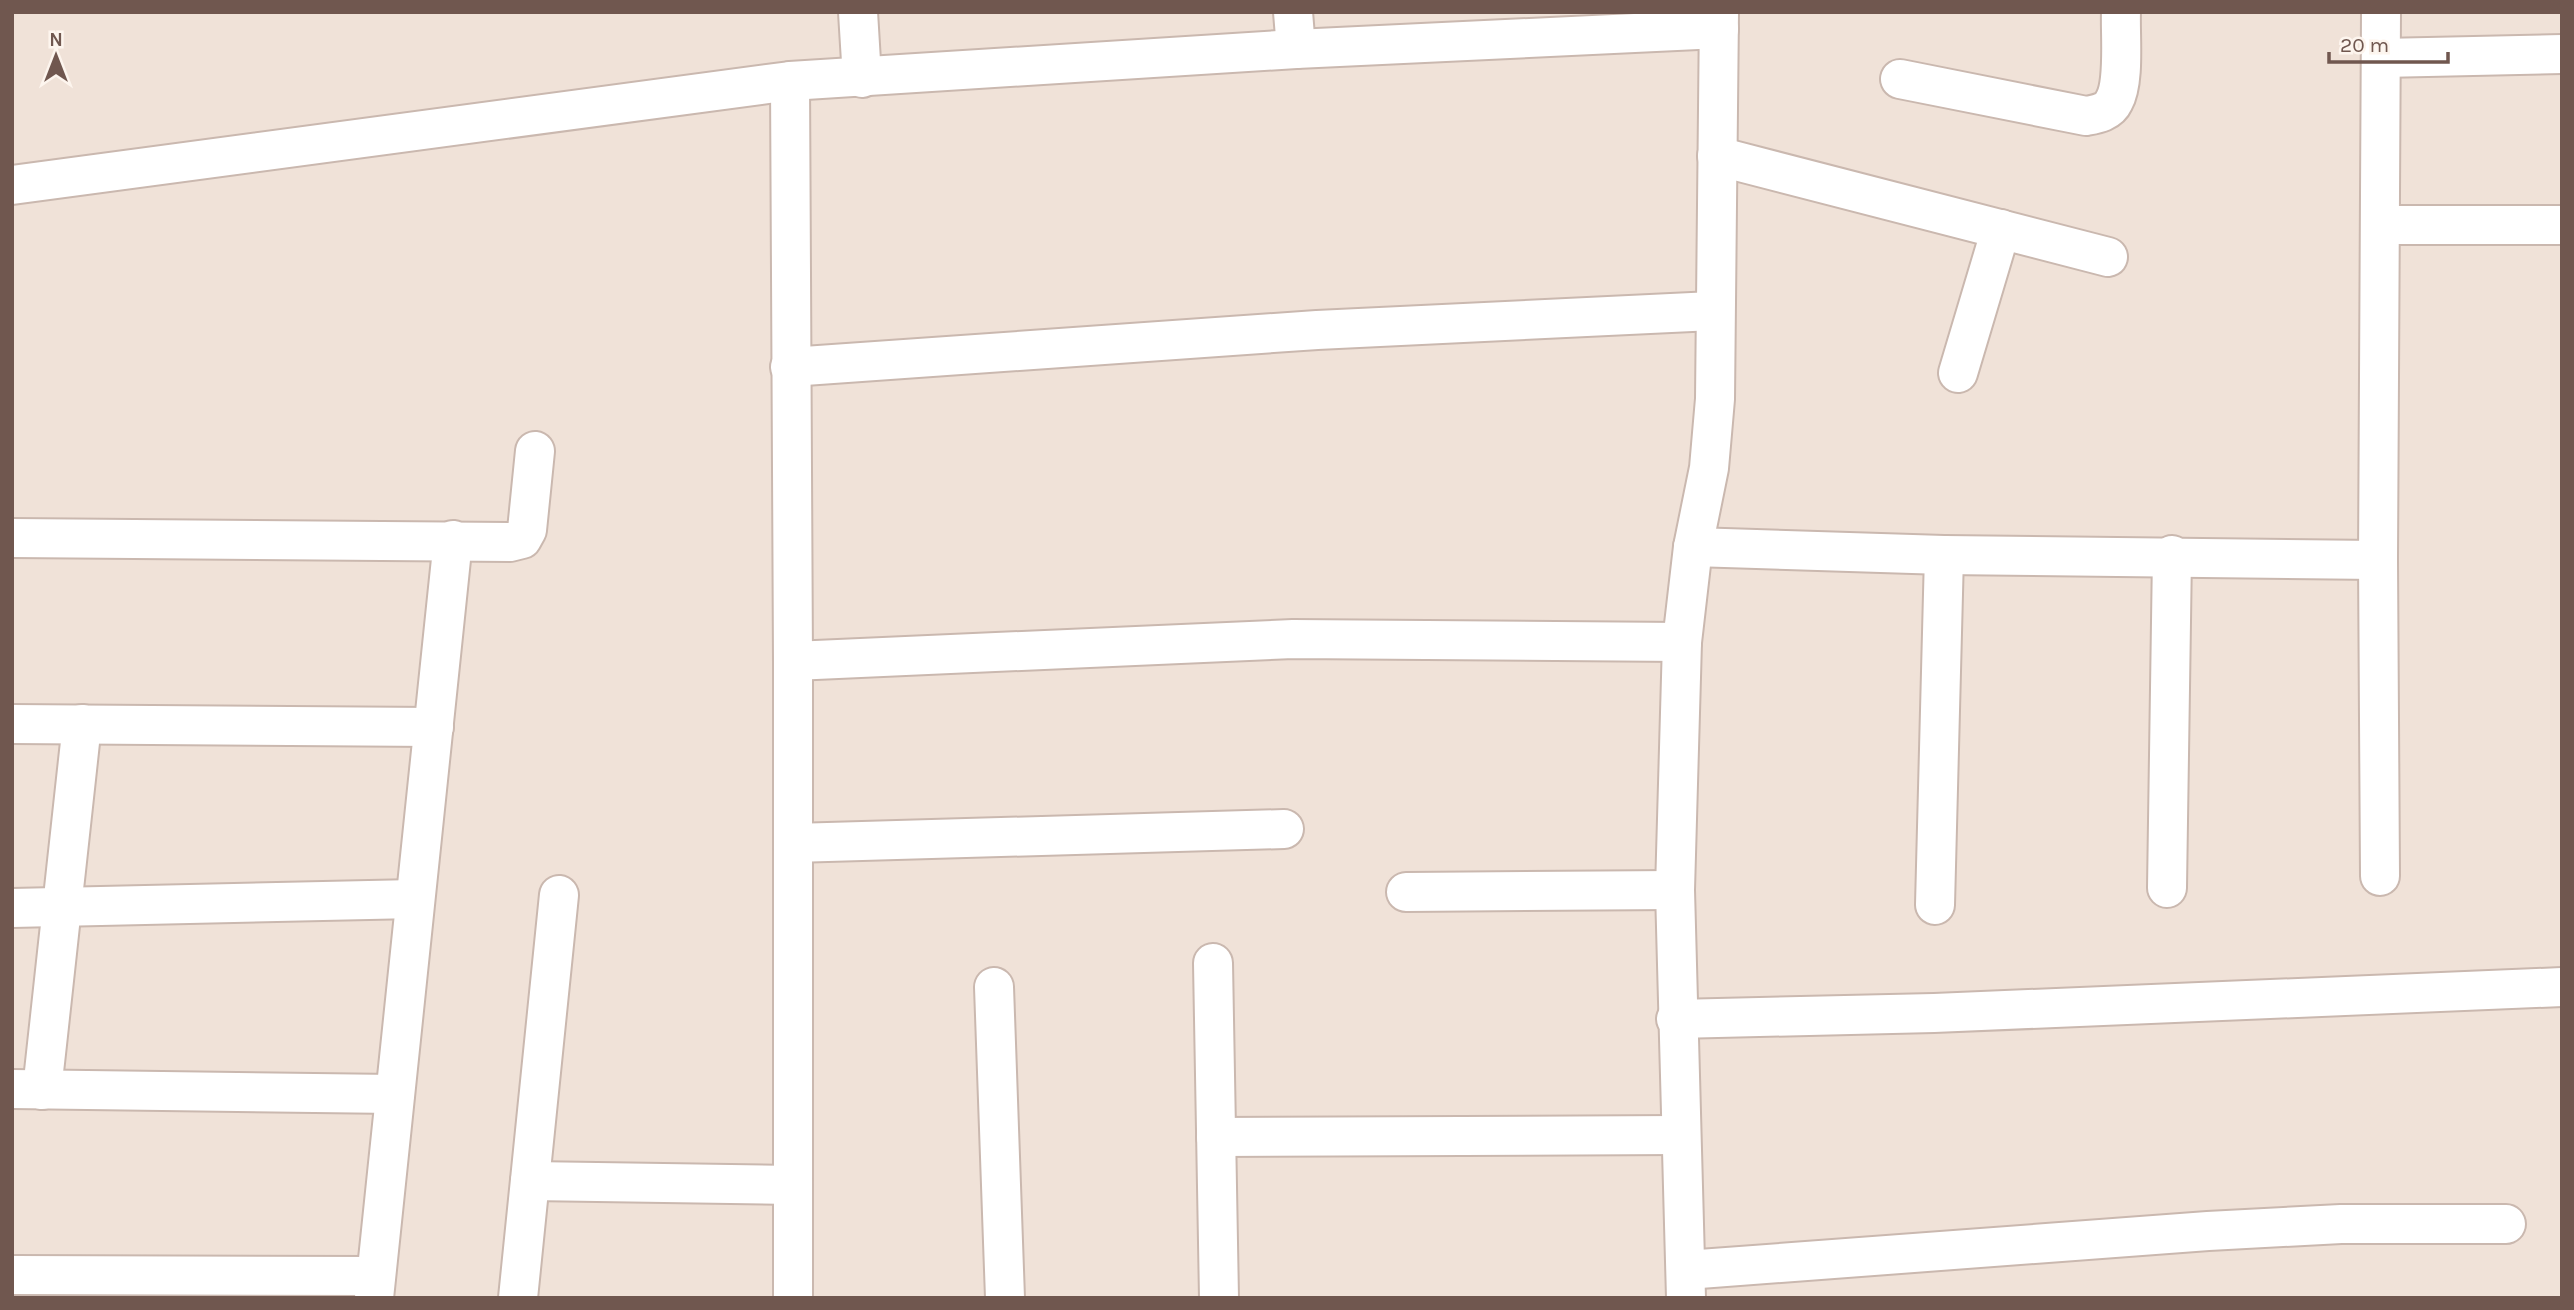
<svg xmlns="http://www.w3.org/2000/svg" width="2574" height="1310" viewBox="0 0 2574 1310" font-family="Karla,sans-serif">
<rect width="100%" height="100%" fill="#faf1e8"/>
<rect fill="#f0e2d8" x="12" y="12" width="2550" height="1286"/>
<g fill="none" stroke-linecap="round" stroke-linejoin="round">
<defs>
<g id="minor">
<polyline points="858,12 862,78"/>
<polyline points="1293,12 1296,49"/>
<polyline points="2382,58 2562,54"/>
<path d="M1900,79L2086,116C2097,114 2109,112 2114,101C2125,82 2120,35 2121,12"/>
<polyline points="790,81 793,661 1293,639 1682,642"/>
<polyline points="1717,156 2108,257"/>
<polyline points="12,185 790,81 1296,49 1719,29"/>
<polyline points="2382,225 2562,225"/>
<polyline points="790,367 1317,330 1713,311"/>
<polyline points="1958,373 2001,229"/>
<polyline points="12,538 510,542 522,539 527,530 535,451"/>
<polyline points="1693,547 1944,555 2378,560"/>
<polyline points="793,661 793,1298"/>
<polyline points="12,724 434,727"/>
<polyline points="793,843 1284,829"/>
<polyline points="2380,876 2378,560 2381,12"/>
<polyline points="2167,888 2172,555"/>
<polyline points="1406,892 1675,890"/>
<polyline points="1935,905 1944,555"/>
<polyline points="12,908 415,899"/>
<polyline points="1213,963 1219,1298"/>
<polyline points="994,987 1005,1298"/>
<polyline points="1676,1019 1934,1013 2562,987"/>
<polyline points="12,1089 395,1094"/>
<polyline points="42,1090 82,724"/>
<polyline points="1216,1137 1680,1135"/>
<polyline points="530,1181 793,1185"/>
<polyline points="1686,1270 2208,1231 2341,1224 2506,1224"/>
<polyline points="12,1275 376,1276"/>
<polyline points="374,1298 453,540"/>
<polyline points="518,1298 559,895"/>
<polyline points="1686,1298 1675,890 1682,642 1693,547 1709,468 1715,399 1719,12"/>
</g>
</defs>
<use href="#minor" stroke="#cab8af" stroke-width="42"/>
<use href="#minor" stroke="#fff" stroke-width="38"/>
</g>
<rect width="2574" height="1310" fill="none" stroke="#70574f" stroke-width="28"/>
<g transform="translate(56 56)" stroke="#fdf5ee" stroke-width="5" paint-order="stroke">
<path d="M0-5L12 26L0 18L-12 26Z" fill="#70574f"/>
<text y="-10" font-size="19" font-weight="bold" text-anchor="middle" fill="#70574f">N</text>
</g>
<path d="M2329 52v10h119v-10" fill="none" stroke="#70574f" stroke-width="3.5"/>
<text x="2340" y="52" font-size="21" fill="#70574f" stroke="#fdf5ee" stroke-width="5" paint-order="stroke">20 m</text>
</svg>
